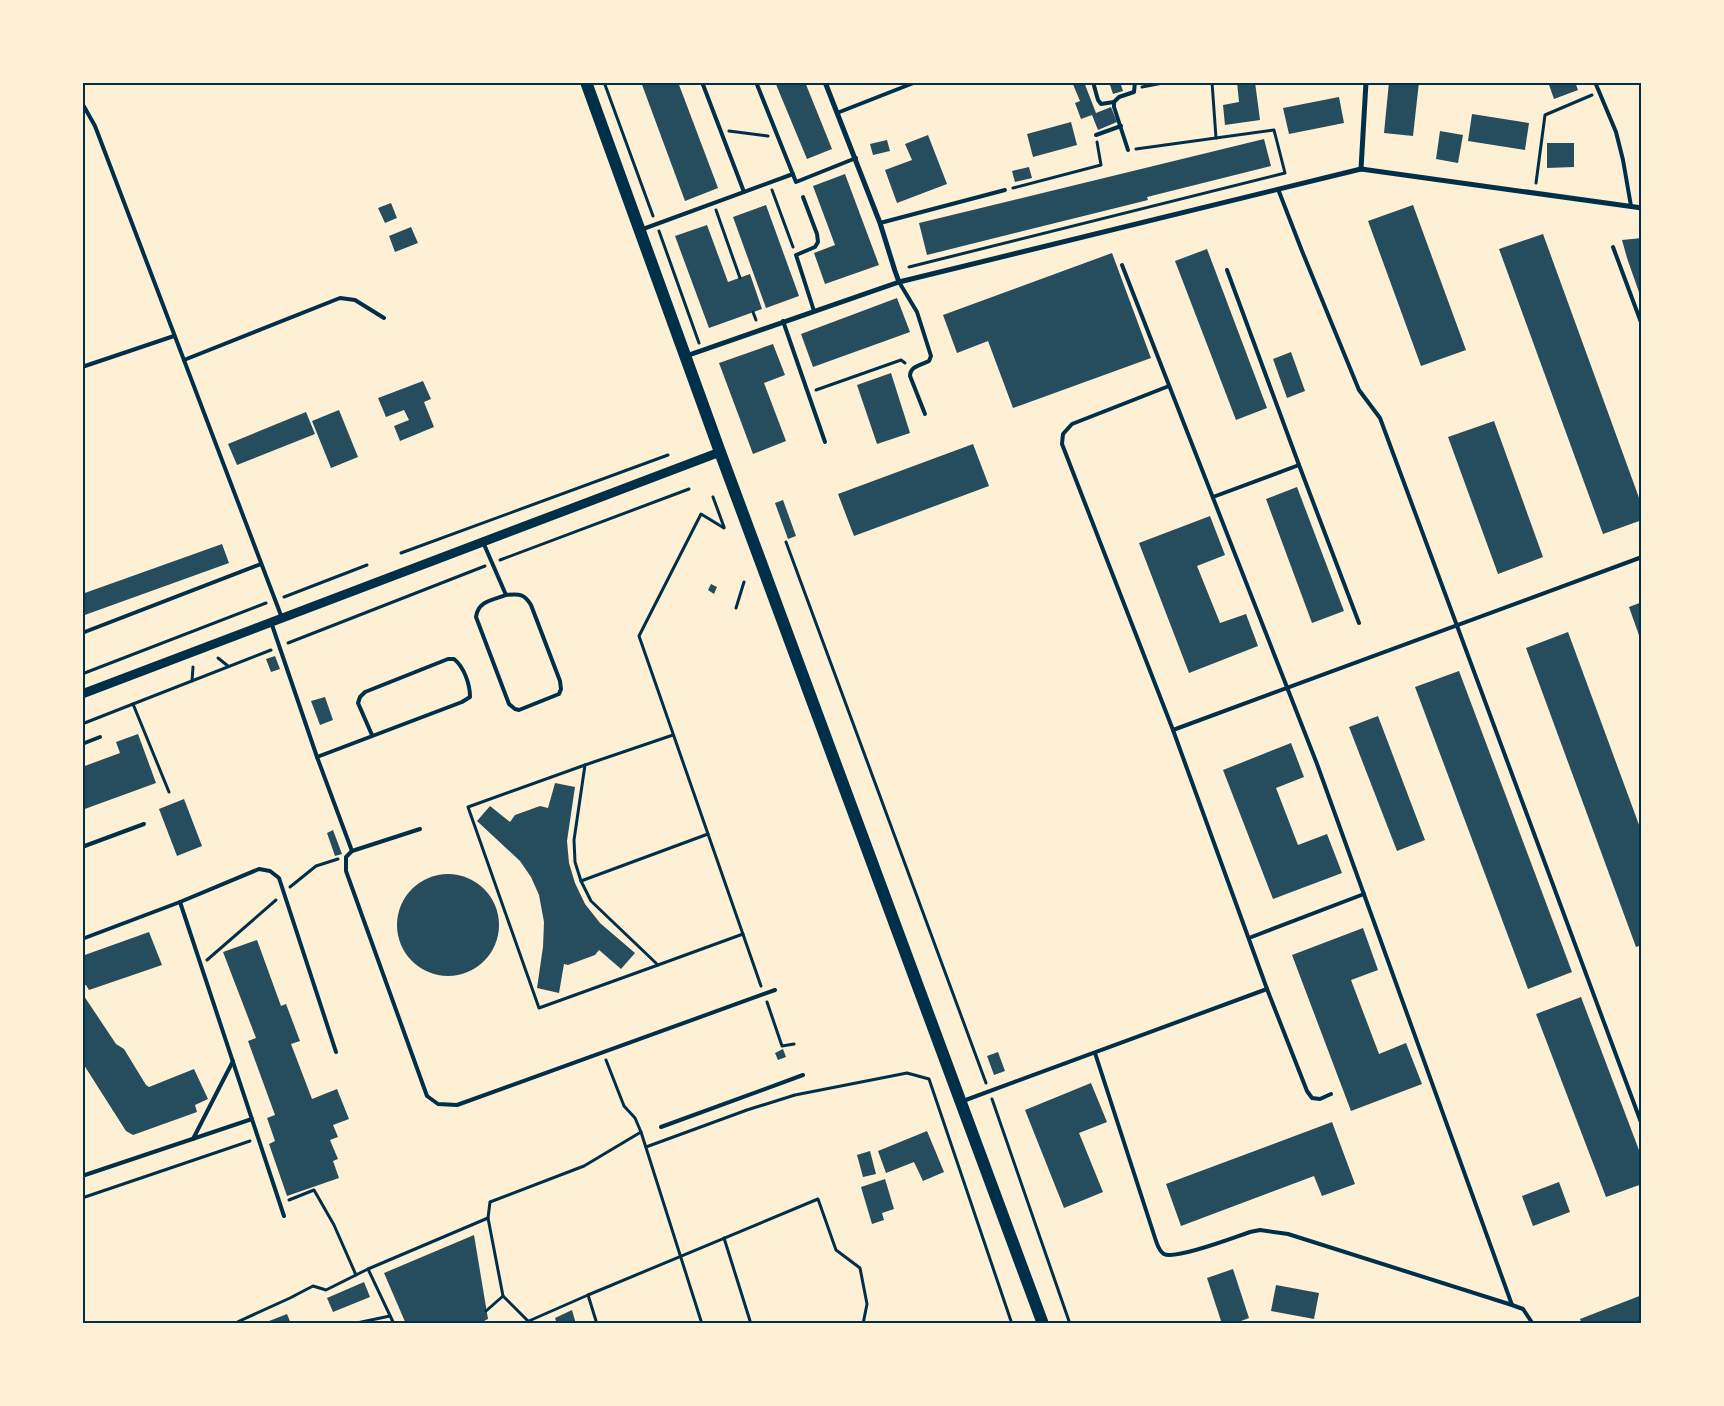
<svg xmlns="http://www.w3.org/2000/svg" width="1724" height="1406" viewBox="0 0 1724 1406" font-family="Barlow,sans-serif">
<rect width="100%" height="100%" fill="#fdf0d5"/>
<g fill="#264d5e">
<polygon points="641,82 678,82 718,188 685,201"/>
<polygon points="775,82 805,82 832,149 807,159"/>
<polygon points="1072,82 1084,82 1096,113 1111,107 1117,122 1098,130 1092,115 1081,119 1075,103 1080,101"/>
<polygon points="1109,82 1120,82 1123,91 1113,94"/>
<polygon points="1237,82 1255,82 1260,120 1225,125 1223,105 1239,102"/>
<polygon points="1389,82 1419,82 1413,136 1384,133"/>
<polygon points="1548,82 1575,82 1578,90 1554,99"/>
<polygon points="1339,97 1344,123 1289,134 1283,108"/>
<polygon points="1472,114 1529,123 1525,150 1468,141"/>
<polygon points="1071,122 1077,145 1033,157 1027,134"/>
<polygon points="1440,131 1463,135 1458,163 1436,159"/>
<polygon points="928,135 947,184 897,203 885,170 912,160 905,144"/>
<polygon points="1264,139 1271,166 1147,197 1148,200 1128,205 927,255 919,223"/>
<polygon points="887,140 890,151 873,155 870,144"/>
<polygon points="1547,143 1574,143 1574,167 1547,168"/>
<polygon points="1029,167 1032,178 1015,182 1012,171"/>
<polygon points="845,174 879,265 825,284 814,253 835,245 813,186"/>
<polygon points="391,203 397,218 385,223 378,208"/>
<polygon points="766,205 799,296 766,308 733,217"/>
<polygon points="1413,205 1466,350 1421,366 1368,221"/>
<polygon points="707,225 728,282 750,274 762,309 709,328 675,236"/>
<polygon points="411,227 418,243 395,252 389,236"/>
<polygon points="1543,234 1642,506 1642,520 1603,534 1499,249"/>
<polygon points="1642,238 1642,298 1641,298 1627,258 1622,240"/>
<polygon points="1207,249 1267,408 1236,420 1175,261"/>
<polygon points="1112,253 1151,358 1013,408 988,341 957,353 943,315"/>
<polygon points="897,298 910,332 813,367 801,334"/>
<polygon points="773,344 785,375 764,383 786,441 753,454 719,363"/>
<polygon points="1291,352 1305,391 1287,398 1273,359"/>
<polygon points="891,373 910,433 877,444 857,385"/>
<polygon points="423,381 431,399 424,402 434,427 400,441 394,426 409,420 404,410 386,417 378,398"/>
<polygon points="339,410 358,457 331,468 312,421"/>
<polygon points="306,412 315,434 237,465 228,444"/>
<polygon points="1494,421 1543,557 1498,574 1448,437"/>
<polygon points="973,444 989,486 854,536 838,494"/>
<polygon points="1297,487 1344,611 1312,623 1266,499"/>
<polygon points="783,500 796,536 788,539 775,503"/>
<polygon points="1210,516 1225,555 1197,566 1220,623 1246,614 1258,646 1189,673 1139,543"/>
<polygon points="222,544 229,563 82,616 82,594"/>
<polygon points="711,584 717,587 714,594 708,590"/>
<polygon points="1642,602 1642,641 1641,641 1629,607"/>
<polygon points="1568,632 1642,833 1642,945 1636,947 1526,648"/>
<polygon points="275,656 280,669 271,672 266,659"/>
<polygon points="1459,671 1572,972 1528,989 1415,687"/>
<polygon points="325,697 333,720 320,725 311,701"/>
<polygon points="1378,716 1425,840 1397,851 1349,727"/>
<polygon points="138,734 156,783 82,810 82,767 120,753 116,742"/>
<polygon points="1291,743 1304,777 1276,788 1298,845 1327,834 1342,873 1273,899 1223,770"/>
<polygon points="555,783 575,787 567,841 569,863 575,883 585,904 600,923 635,953 621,969 599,950 595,955 568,965 564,964 559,993 537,988 543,947 544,922 539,895 531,877 520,861 477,821 490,806 510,822 515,815 540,806 548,808"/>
<polygon points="184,799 202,846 177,856 159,809"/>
<polygon points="333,830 342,854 335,856 327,833"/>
<circle cx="448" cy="925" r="51"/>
<polygon points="1363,928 1378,970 1351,980 1379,1054 1406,1043 1422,1084 1351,1111 1292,955"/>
<polygon points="149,932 162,965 89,990 86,985 82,986 82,956"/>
<polygon points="257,940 281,1006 286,1004 300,1041 291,1044 312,1099 337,1089 349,1119 333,1125 338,1137 330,1140 338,1159 333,1161 339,1178 287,1196 269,1144 275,1141 267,1118 275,1115 248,1041 256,1038 223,952"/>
<polygon points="84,996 116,1044 124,1049 146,1085 149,1087 194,1069 208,1099 195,1105 197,1112 133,1135 126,1131 82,1062 82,997"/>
<polygon points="1581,997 1642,1158 1642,1184 1606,1197 1536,1014"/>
<polygon points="783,1049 786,1057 778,1060 775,1053"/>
<polygon points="998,1052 1005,1071 994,1075 987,1056"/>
<polygon points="1091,1083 1107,1122 1079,1133 1103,1192 1064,1208 1025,1110"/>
<polygon points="1332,1122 1355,1184 1322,1196 1314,1176 1181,1226 1166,1184"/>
<polygon points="927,1131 944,1172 923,1181 914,1162 886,1173 878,1151"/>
<polygon points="870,1151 876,1174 863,1177 857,1155"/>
<polygon points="885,1179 894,1209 882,1213 884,1220 872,1224 861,1187"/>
<polygon points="1559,1182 1570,1212 1533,1226 1522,1196"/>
<polygon points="474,1235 488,1319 478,1324 406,1324 384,1273"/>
<polygon points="1233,1269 1249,1318 1233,1324 1222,1324 1207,1278"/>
<polygon points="364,1282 370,1297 333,1312 327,1298"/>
<polygon points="1276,1285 1319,1293 1314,1319 1271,1311"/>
<polygon points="1642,1295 1642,1324 1582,1324 1580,1319"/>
<polygon points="572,1310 576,1324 557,1324 555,1318"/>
<polygon points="287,1314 291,1324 264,1324 264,1323"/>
</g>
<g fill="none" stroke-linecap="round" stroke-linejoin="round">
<g stroke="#003049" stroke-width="3">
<polyline points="604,82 653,216"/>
<polyline points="1212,82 1216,138"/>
<polyline points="1142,87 1168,82"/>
<polyline points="729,131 768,136"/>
<polyline points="1536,183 1545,115 1592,95"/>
<polyline points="1013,188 1101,165 1097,142"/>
<polyline points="772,190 793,247"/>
<polyline points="716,210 740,278"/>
<polyline points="659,231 699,343"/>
<polyline points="909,267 1285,173 1274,130 1136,149"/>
<polyline points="753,312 756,320"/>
<polyline points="816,390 901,360 905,363"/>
<polyline points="713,497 724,527"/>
<polyline points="724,528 701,514 639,636 761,986"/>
<polyline points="786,542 986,1083"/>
<polyline points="401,553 668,455"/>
<polyline points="500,560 689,489"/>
<polyline points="284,597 367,565"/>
<polyline points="736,608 744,582"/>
<polyline points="288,643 485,566"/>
<polyline points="218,658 228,666"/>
<polyline points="82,674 266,603"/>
<polyline points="192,681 193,667"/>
<polyline points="133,704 271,650"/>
<polyline points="82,724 133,704 169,792"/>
<polyline points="673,735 585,765 574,840 575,862 581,881 591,901 658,965 743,934"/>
<polyline points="585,765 468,807 539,1008 658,965"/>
<polyline points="581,881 708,834"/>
<polyline points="290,887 316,866 338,859"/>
<polyline points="207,960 276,900"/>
<polyline points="767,1002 782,1046 794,1044"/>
<polyline points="606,1060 624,1106 635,1118 641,1132 702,1324"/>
<polyline points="992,1099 1070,1324"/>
<polyline points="646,1147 747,1110 795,1095 907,1073 929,1079 1012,1324"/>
<polyline points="82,1198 250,1141"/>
<polyline points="289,1200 314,1190 334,1225 356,1275"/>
<polyline points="724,1238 751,1324"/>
<polyline points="368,1269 394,1324"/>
<polyline points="588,1295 818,1199 836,1250 860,1268 867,1304 863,1324"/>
<polyline points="486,1311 503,1296"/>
<polyline points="528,1321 503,1296 488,1218 490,1202 584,1166 641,1132"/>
<polyline points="233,1324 290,1298 313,1286 326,1290 368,1269 488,1218"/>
<polyline points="352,1324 390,1316"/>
<polyline points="522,1324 588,1295 597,1324"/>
</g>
<g stroke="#003049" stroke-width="4">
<polyline points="702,82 744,192"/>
<polyline points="756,82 796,182 856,158"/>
<polyline points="1093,82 1098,100 1101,104 1114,102"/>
<polyline points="1595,82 1616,132 1623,160 1631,206"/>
<polyline points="82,103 95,126 282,618"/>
<polyline points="837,113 916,82"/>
<polyline points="1096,135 1121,126"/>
<polyline points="1128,150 1114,107 1114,102 1119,97 1134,92 1135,82"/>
<polyline points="1278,189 1302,251 1359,390 1380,418 1642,1125"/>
<polyline points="803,197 817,234 818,242 815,247 796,255 814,311"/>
<polyline points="880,223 1005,190"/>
<polyline points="643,229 793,174"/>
<polyline points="1613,247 1642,325"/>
<polyline points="1227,270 1299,465"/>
<path d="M899,282L917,312L931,356L929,361C921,365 910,366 910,376L925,414"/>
<polyline points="783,321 825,442"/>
<polyline points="184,360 340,298 355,300 384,318"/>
<polyline points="82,367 174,336"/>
<polyline points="1169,386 1072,424 1063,434 1062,444 1173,730 1267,989 1307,1091 1312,1098 1320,1099 1331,1094"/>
<polyline points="1213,497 1299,465 1359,623"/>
<path d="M483,542L506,595C519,594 524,593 531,605L560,681L561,689L559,694L519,710L515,709L509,704L476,617C478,601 493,600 506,595"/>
<polyline points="271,622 317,757 352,851"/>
<polyline points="82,633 261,564"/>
<polyline points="1173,730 1642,557"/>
<polyline points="82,744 100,737"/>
<path d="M317,757L462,702L470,697C470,684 464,667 454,659H448L365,692L360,697L358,703L372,735"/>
<polyline points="420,829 352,851 346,857 346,871 427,1096 438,1104 457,1105 775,990"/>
<polyline points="82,847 144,824"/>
<polyline points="180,902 284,1216"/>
<polyline points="1249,938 1364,894"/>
<polyline points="82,939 180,902 259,869 270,871 279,878 336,1052"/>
<path d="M1095,1053L1156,1241C1158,1246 1159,1251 1164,1254C1175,1260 1235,1237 1250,1232L1260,1230L1288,1234L1512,1305L1317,764L1122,265"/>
<polyline points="963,1101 1267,989"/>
<polyline points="661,1127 803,1075"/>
<polyline points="193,1139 233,1061"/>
<polyline points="82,1176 252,1119"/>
<polyline points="1512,1305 1523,1309 1533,1324"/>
</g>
<g stroke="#003049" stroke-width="5">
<polyline points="825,82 880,223 895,271 899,282"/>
<polyline points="1361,169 1366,82"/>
<polyline points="686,356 899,282 1361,169 1642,208"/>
</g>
<polyline stroke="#003049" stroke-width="9" points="82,694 720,452"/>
<polyline stroke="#003049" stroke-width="12" points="586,82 720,452 1043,1324"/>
</g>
<rect width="1724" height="1406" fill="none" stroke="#fdf0d5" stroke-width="168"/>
<rect x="84" y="84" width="1556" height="1238" fill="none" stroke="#003049" stroke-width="2"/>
</svg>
